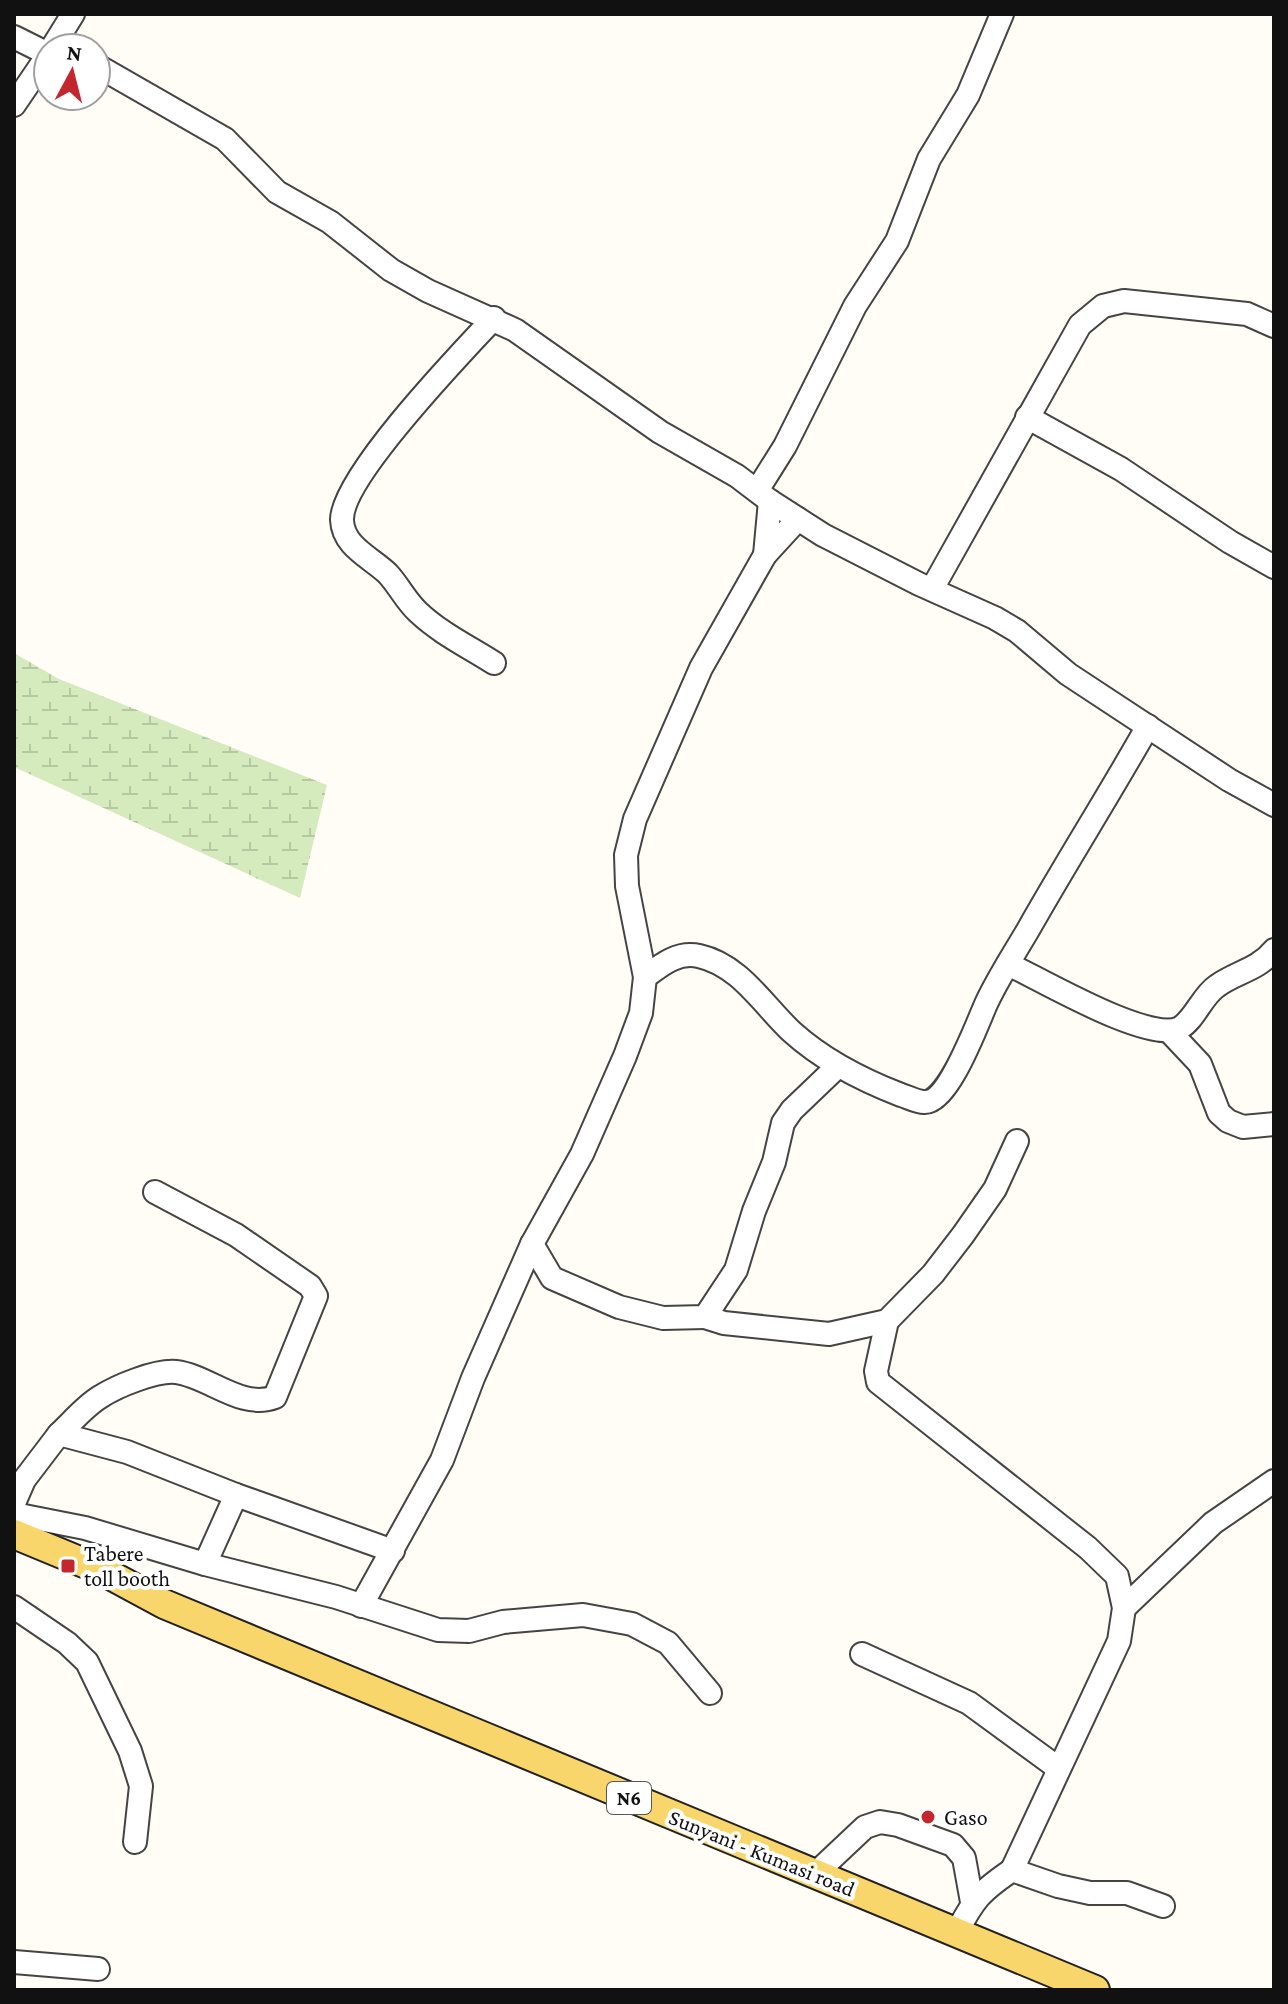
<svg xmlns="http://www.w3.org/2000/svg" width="1288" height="2004" viewBox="0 0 1288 2004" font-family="'Crimson Pro',serif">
<defs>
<pattern id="wetland-marsh" width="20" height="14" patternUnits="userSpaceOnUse" patternTransform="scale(2)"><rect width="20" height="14" fill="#d5ebbd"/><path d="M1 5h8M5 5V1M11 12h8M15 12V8" fill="none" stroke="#b6c8a1"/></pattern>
</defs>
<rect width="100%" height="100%" fill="#fffdf5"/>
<polygon fill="url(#wetland-marsh)" points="14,653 59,679 327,785 300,898 14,767"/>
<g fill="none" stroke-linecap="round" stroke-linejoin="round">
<defs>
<g id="minor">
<polyline points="14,37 48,54"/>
<polyline points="52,48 73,14"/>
<polyline points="96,65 225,139 277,192 330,222 391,270 428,291 515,330 660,432 737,476 770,501 823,535 919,584 995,618 1017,631 1068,674 1229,780 1274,805"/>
<polyline points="14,105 48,55"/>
<path d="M494,318C462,352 341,478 342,520C343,547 372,558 388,574C399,586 406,601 418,612C440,633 469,647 494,663"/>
<polyline points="1027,417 1121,469 1230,542 1274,567"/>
<polyline points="758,489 785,446 855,306 897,241 929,159 968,95 1002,14"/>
<polyline points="765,555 770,501"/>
<polyline points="932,589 1080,325 1103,306 1124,301 1247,314 1274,326"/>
<path d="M1008,964C1040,979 1150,1044 1180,1028C1195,1019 1202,996 1217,986C1236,972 1258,970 1274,950"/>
<path d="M645,977C661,965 678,951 699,956C740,965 763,1005 792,1032C823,1060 862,1080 901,1095C908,1097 917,1102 924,1102C948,1104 977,1024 986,1004C998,978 1014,954 1028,930C1067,861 1109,795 1148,726"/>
<polyline points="1169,1031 1200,1064 1219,1113 1228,1121 1243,1127 1274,1124"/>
<polyline points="532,1244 552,1278 619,1307 663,1318 705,1317 736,1270 754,1211 774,1162 783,1123 792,1110 838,1066"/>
<polyline points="705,1317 724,1323 829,1334 887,1321 933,1274 963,1235 995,1189 1017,1141"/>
<polyline points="887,1321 876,1371 878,1382 1088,1548 1117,1576 1124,1608 1119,1641 1012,1870"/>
<path d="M59,1434C72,1422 85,1406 100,1397C117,1386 156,1370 176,1372C209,1376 241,1410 275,1397L316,1296L310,1286L236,1235L155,1192"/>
<polyline points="14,1503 24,1480 59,1434 127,1452 236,1495 393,1551"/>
<polyline points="14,1514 85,1528 205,1564 336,1597 438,1630 469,1631 503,1622 583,1615 632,1624 668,1643 710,1693"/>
<polyline points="205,1564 236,1495"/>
<polyline points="361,1606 442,1460 473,1378 532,1244 582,1154 625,1056 641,1013 645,977 627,886 626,855 635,819 701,668 765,555 798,519"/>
<polyline points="14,1607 67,1643 87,1662 130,1751 141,1786 135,1842"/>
<polyline points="1124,1608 1213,1523 1274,1481"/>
<polyline points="862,1654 969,1703 1058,1768"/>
<polyline points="814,1875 865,1827 880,1822 898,1825 953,1845 964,1858 972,1902"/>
<path d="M957,1932C974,1899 981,1891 1012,1870L1058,1886L1090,1893H1127L1163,1906"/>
<polyline points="14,1962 98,1969"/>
</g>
<polyline id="major" points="14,1534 101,1570 164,1604 1095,1990"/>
</defs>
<use href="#minor" stroke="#444" stroke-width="26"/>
<use href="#major" stroke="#222" stroke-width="32"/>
<use href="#minor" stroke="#fff" stroke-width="22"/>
<use href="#major" stroke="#f9d66b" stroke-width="28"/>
</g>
<g fill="#c4262e" stroke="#fff" stroke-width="3">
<rect x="60" y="1558" width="16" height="16" rx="4"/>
<circle cx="928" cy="1817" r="8"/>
</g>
<g text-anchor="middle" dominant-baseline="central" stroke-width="8" stroke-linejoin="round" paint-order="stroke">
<rect fill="#fff" stroke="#585858" stroke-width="2" x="607" y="1782" width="44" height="32" rx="6"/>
<g font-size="20" font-weight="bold" fill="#111">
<text x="629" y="1798">N6</text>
</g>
<g font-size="22" fill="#111" stroke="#fff" text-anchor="start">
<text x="84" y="1553">Tabere<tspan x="84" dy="25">toll booth</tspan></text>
<text x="944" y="1817">Gaso</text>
</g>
<g font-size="22" fill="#111" stroke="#fff">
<text transform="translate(762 1853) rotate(22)">Sunyani - Kumasi road</text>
</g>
</g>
<rect width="1288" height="2004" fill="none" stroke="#111111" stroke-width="32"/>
<g transform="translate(72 72) rotate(7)"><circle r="38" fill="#ffffff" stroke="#a0a0a0" stroke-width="2"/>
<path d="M0-6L14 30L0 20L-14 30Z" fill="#c4262e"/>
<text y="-12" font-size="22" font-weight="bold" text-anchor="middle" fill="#111111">N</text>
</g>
</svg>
